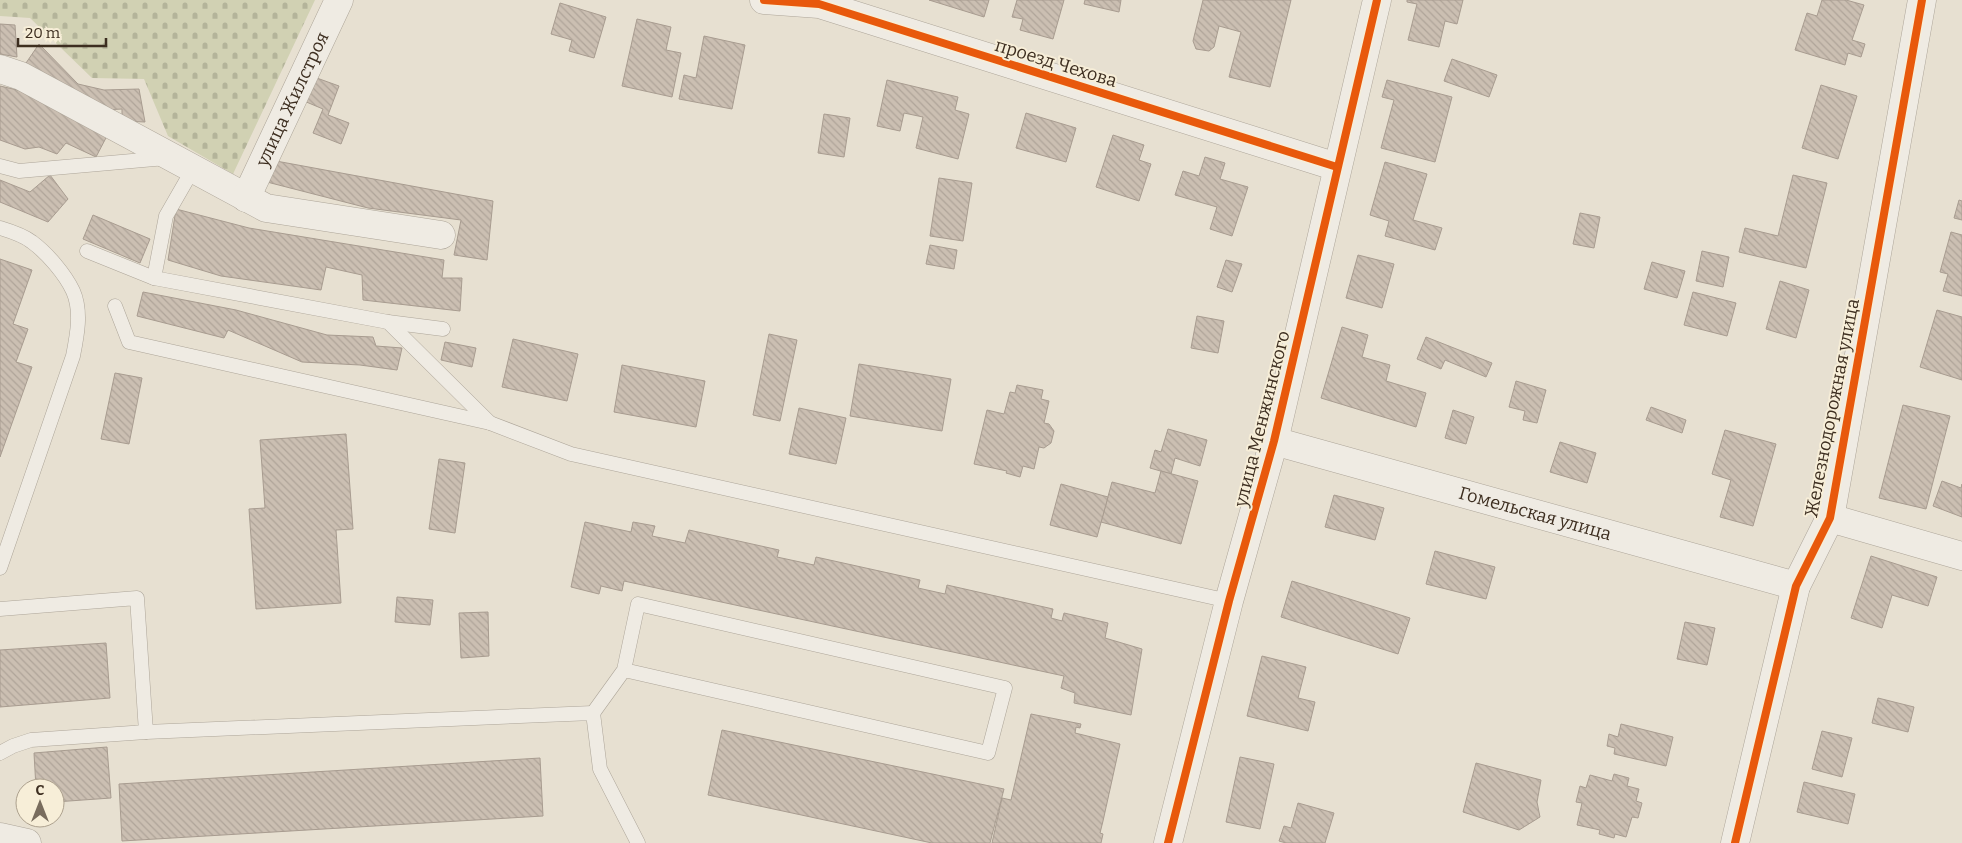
<svg xmlns="http://www.w3.org/2000/svg" width="1962" height="843" viewBox="0 0 1962 843" font-family="Bitter,serif">
<defs>
<pattern id="cemetery-stones" width="16" height="16" patternUnits="userSpaceOnUse" patternTransform="scale(1.25)"><rect width="16" height="16" fill="#d1d1b3"/><path d="M2 7V4a2 2 0 0 1 4 0v3zM10 15v-3a2 2 0 0 1 4 0v3z" fill="#b4b49a"/></pattern>
<pattern id="building-back-hatch" width="6" height="6" patternUnits="userSpaceOnUse" patternTransform="scale(1.25)"><rect width="6" height="6" fill="#cbbfb2"/><path d="M-1 5l2 2M0 0l6 6M5-1l2 2" fill="none" stroke="#afa499"/></pattern>
</defs>
<rect width="100%" height="100%" fill="#e7e0d1"/>
<polygon fill="url(#cemetery-stones)" points="0,0 315,0 233,174 168,136 144,79 92,78 30,18 0,16"/>
<g fill="url(#building-back-hatch)" stroke="#a89c90">
<polygon points="929,0 989,0 984,17"/>
<polygon points="1017,0 1064,0 1053,39 1020,30 1023,19 1012,17"/>
<polygon points="1085,0 1121,0 1119,12 1084,4"/>
<polygon points="1203,0 1291,0 1270,87 1229,77 1241,32 1219,26 1214,47 1209,51 1196,49 1193,41"/>
<polygon points="1407,0 1463,0 1457,24 1445,21 1439,47 1408,40 1417,4 1407,2"/>
<polygon points="1822,0 1846,0 1864,5 1852,40 1865,44 1861,57 1848,53 1845,65 1795,50 1807,13 1817,16"/>
<polygon points="560,3 606,17 594,58 569,51 572,40 551,34"/>
<polygon points="637,19 671,27 666,50 681,53 672,97 622,86"/>
<polygon points="0,24 15,25 17,57 0,54"/>
<polygon points="704,36 745,45 732,109 679,99 684,75 696,78"/>
<polygon points="39,44 78,84 104,90 139,89 145,122 122,121 122,109 104,110 91,105 26,63"/>
<polygon points="1452,59 1497,75 1489,97 1444,81"/>
<polygon points="314,77 339,86 328,115 349,123 341,144 313,133 323,109 304,101"/>
<polygon points="887,80 958,97 955,110 969,114 958,159 916,148 923,117 904,113 900,131 877,126"/>
<polygon points="1387,80 1452,97 1435,162 1381,148 1394,100 1382,97"/>
<polygon points="1821,85 1857,96 1838,159 1802,148"/>
<polygon points="0,86 39,95 108,134 96,157 66,143 57,154 39,147 25,149 0,140"/>
<polygon points="1026,113 1076,128 1066,162 1016,148"/>
<polygon points="824,114 850,118 844,157 818,153"/>
<polygon points="1113,135 1144,145 1139,160 1151,164 1139,201 1096,187"/>
<polygon points="1205,157 1225,163 1220,179 1248,187 1232,236 1210,229 1217,207 1175,195 1183,171 1199,176"/>
<polygon points="276,161 493,201 487,260 454,255 461,220 368,208 267,182"/>
<polygon points="1385,162 1427,174 1413,220 1442,228 1435,250 1385,236 1389,221 1370,215"/>
<polygon points="50,175 68,199 48,222 0,202 0,180 30,192"/>
<polygon points="1793,175 1827,183 1806,268 1739,252 1745,228 1778,236"/>
<polygon points="939,178 972,183 963,241 930,236"/>
<polygon points="1959,200 1962,201 1962,220 1954,218"/>
<polygon points="176,209 249,228 444,260 442,278 462,278 460,311 363,300 362,275 326,267 321,290 221,276 168,260"/>
<polygon points="1580,213 1600,217 1594,248 1573,244"/>
<polygon points="93,215 150,239 140,263 83,239"/>
<polygon points="1951,232 1962,235 1962,296 1943,291 1948,274 1940,272"/>
<polygon points="930,245 957,250 954,269 926,264"/>
<polygon points="1702,251 1729,257 1723,287 1696,281"/>
<polygon points="1358,255 1394,264 1382,308 1346,298"/>
<polygon points="0,259 32,270 13,324 28,329 16,362 32,367 0,457"/>
<polygon points="1226,260 1242,264 1232,292 1217,287"/>
<polygon points="1652,262 1685,271 1677,298 1644,289"/>
<polygon points="1780,281 1809,290 1796,338 1766,329"/>
<polygon points="143,292 236,310 327,335 373,337 376,346 402,348 397,370 360,365 302,362 228,330 224,338 137,316"/>
<polygon points="1693,292 1736,303 1727,336 1684,325"/>
<polygon points="1937,310 1962,317 1962,380 1920,367"/>
<polygon points="1197,316 1224,321 1218,353 1191,348"/>
<polygon points="1342,327 1368,335 1362,357 1390,365 1386,381 1426,393 1416,427 1321,398"/>
<polygon points="769,334 797,340 780,421 753,415"/>
<polygon points="1426,337 1492,363 1486,377 1445,360 1441,369 1417,359"/>
<polygon points="513,339 578,354 567,401 502,387"/>
<polygon points="445,342 476,348 472,367 441,360"/>
<polygon points="859,364 951,379 942,431 850,416"/>
<polygon points="622,365 705,381 696,427 614,412"/>
<polygon points="115,373 142,378 129,444 101,439"/>
<polygon points="1516,381 1546,390 1537,423 1523,420 1525,411 1509,407"/>
<polygon points="1017,385 1043,390 1041,399 1049,401 1044,423 1049,424 1054,431 1051,443 1044,448 1039,447 1034,469 1023,466 1020,477 1006,473 1007,471 974,464 987,410 1004,414 1010,392 1015,393"/>
<polygon points="1903,405 1950,416 1926,509 1879,498"/>
<polygon points="1651,407 1686,420 1682,433 1646,420"/>
<polygon points="799,408 846,418 836,464 789,454"/>
<polygon points="1453,410 1474,417 1466,444 1445,438"/>
<polygon points="1168,429 1207,440 1200,466 1175,458 1171,474 1150,468 1155,450 1161,452"/>
<polygon points="1725,430 1776,444 1753,526 1720,517 1731,480 1712,474"/>
<polygon points="346,434 353,529 336,530 341,603 256,609 249,509 265,508 260,440"/>
<polygon points="1560,442 1596,453 1587,483 1550,472"/>
<polygon points="439,459 465,463 455,533 429,529"/>
<polygon points="1161,471 1198,481 1181,544 1101,522 1112,482 1155,493"/>
<polygon points="1942,481 1961,488 1962,484 1962,517 1933,506"/>
<polygon points="1061,484 1108,497 1097,537 1050,525"/>
<polygon points="1334,495 1384,508 1375,540 1325,527"/>
<polygon points="585,522 631,532 633,522 655,526 652,536 685,543 689,530 779,550 777,557 814,565 816,557 920,580 918,588 945,594 947,585 1053,609 1051,618 1062,621 1064,613 1108,623 1105,638 1142,649 1131,715 1074,703 1075,693 1061,688 1064,676 624,581 622,591 601,586 599,594 571,587"/>
<polygon points="1435,551 1495,567 1486,599 1426,584"/>
<polygon points="1871,556 1937,577 1928,606 1892,595 1882,628 1851,618"/>
<polygon points="1292,581 1410,618 1398,654 1281,617"/>
<polygon points="397,597 433,600 430,625 395,622"/>
<polygon points="488,612 489,656 461,658 459,613"/>
<polygon points="1685,622 1715,628 1707,665 1677,659"/>
<polygon points="106,643 110,698 0,707 0,650"/>
<polygon points="1262,656 1306,667 1298,698 1315,702 1308,731 1247,716"/>
<polygon points="1878,698 1914,707 1908,732 1872,723"/>
<polygon points="1031,714 1081,724 1080,728 1076,727 1075,733 1120,744 1103,821 1100,833 1103,834 1101,843 992,843 1002,798 1011,800"/>
<polygon points="1621,724 1673,737 1666,766 1614,754 1615,748 1607,746 1609,734 1618,737"/>
<polygon points="722,730 1004,789 990,843 932,843 708,795"/>
<polygon points="1822,731 1852,738 1842,777 1812,769"/>
<polygon points="107,747 111,798 55,802 55,788 36,788 34,753"/>
<polygon points="1240,757 1274,764 1260,829 1226,822"/>
<polygon points="540,758 543,816 122,841 119,784"/>
<polygon points="1476,763 1541,780 1537,802 1540,817 1519,830 1463,812"/>
<polygon points="1614,774 1629,778 1627,786 1639,789 1636,801 1642,803 1638,818 1632,817 1626,837 1615,834 1614,838 1599,834 1600,830 1577,825 1582,803 1576,802 1580,786 1586,788 1590,775 1612,781"/>
<polygon points="1804,782 1855,794 1848,824 1797,812"/>
<polygon points="1298,803 1334,813 1325,843 1286,843 1279,841 1284,826 1291,828"/>
</g>
<g fill="none" stroke-linecap="round" stroke-linejoin="round">
<defs>
<g id="service">
<polyline points="0,166 19,171 166,158"/>
<polyline points="193,169 166,216 154,278 388,322 443,329"/>
<path d="M0,228C10,231 23,235 32,242C47,253 65,274 73,291C82,311 77,336 73,356L0,568"/>
<polyline points="87,251 154,278"/>
<polyline points="115,306 129,342 490,423 571,454 1229,601"/>
<polyline points="388,322 490,423"/>
<polyline points="0,609 137,598 146,732 31,740 13,746 0,753"/>
<polyline points="593,713 624,670 988,753 1005,688 638,604 624,670"/>
<polyline points="146,732 593,713 600,769 638,843"/>
</g>
<g id="minor">
<polyline points="764,0 819,4 1337,167"/>
<polyline points="0,69 21,76 266,208 441,235"/>
<path id="s1" d="M246,198L339,0"/>
<path id="s2" d="M1274,441L1796,586"/>
<polyline points="1830,518 1962,556"/>
<polyline points="0,837 27,843"/>
<polyline points="1735,843 1796,586 1830,518 1922,0"/>
</g>
<polyline id="tertiary" points="1168,843 1229,601 1274,441 1377,0"/>
</defs>
<use href="#service" stroke="#ada599" stroke-width="15"/>
<use href="#minor" stroke="#ada599" stroke-width="29"/>
<use href="#tertiary" stroke="#ada599" stroke-width="29"/>
<use href="#service" stroke="#efebe3" stroke-width="14"/>
<use href="#minor" stroke="#efebe3" stroke-width="28"/>
<use href="#tertiary" stroke="#efebe3" stroke-width="28"/>
<defs>
<g id="cycleway">
<polyline points="764,0 819,4 1337,167"/>
<polyline points="1168,843 1229,601 1274,441 1377,0"/>
<polyline points="1735,843 1796,586 1830,518 1922,0"/>
</g>
</defs>
<use href="#cycleway" stroke="#f7eed8" stroke-width="11"/>
<use href="#cycleway" stroke="#e8590c" stroke-width="8"/>
</g>
<g text-anchor="middle" dominant-baseline="central" stroke-width="4" stroke-linejoin="round" paint-order="stroke">
<g font-size="18" fill="#3d2e20" stroke="#f7eed8">
<text transform="translate(1056 63) rotate(17)">проезд Чехова</text>
<text stroke="none"><textPath href="#s1" startOffset="109">улица Жилстроя</textPath></text>
<text transform="translate(1832 408) rotate(-79)">Железнодорожная улица</text>
<text transform="translate(1262 419) rotate(-76)">улица Менжинского</text>
<text stroke="none"><textPath href="#s2" startOffset="271">Гомельская улица</textPath></text>
</g>
</g>
<g transform="translate(40 803)"><circle r="24" fill="#f7eed8" stroke="#ada18e"/>
<path d="M0-4L9 19L0 12L-9 19Z" fill="#786c5e"/>
<text y="-8" font-size="14" font-weight="bold" text-anchor="middle" fill="#3d2e20">С</text>
</g>
<path d="M18 38v8h88v-8" fill="none" stroke="#3d2e20" stroke-width="2.5"/>
<text x="25" y="38" font-size="15" fill="#3d2e20" stroke="#f7eed8" stroke-width="4" paint-order="stroke">20 m</text>
</svg>
